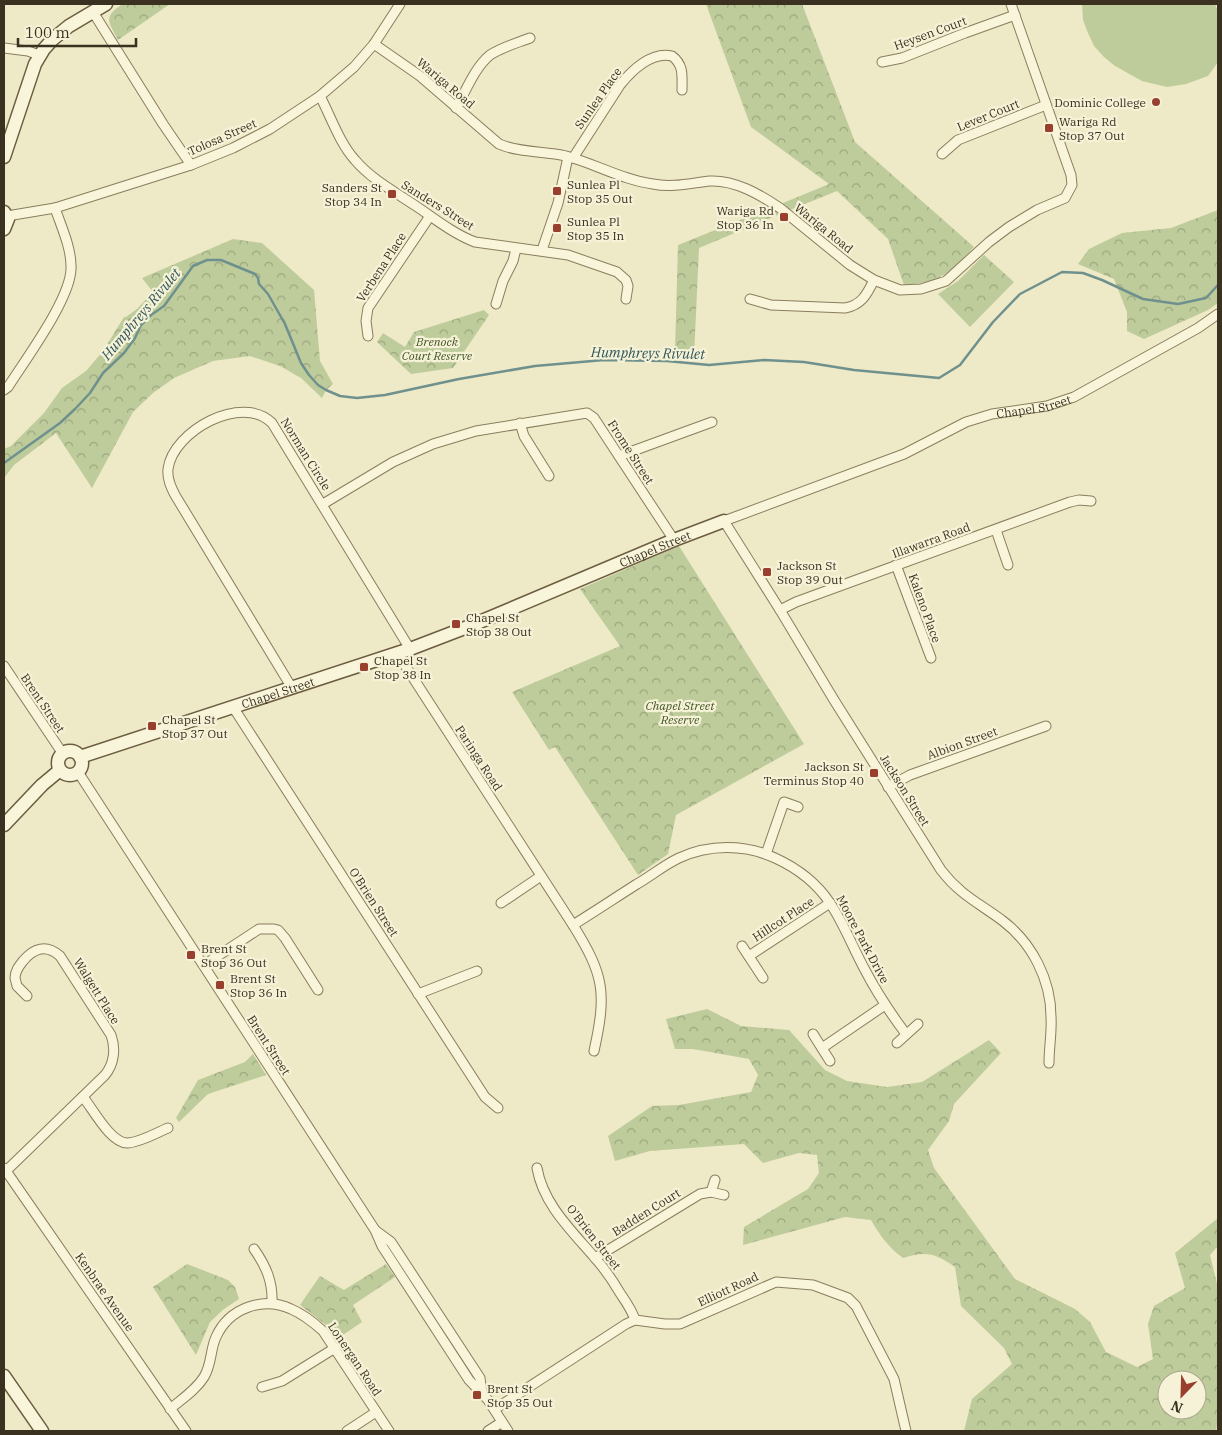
<svg xmlns="http://www.w3.org/2000/svg" width="1222" height="1435" viewBox="0 0 1222 1435" font-family="'IBM Plex Serif',serif">
<defs>
<pattern id="forest-crowns" width="20" height="18" patternUnits="userSpaceOnUse" patternTransform="scale(1.25)"><rect width="20" height="18" fill="#becc9b"/><path d="M2 6a3 3 0 1 1 6 0M12 15a3 3 0 1 1 6 0" fill="none" stroke="#9ba67e"/></pattern>
</defs>
<rect width="100%" height="100%" fill="#eee9c7"/>
<g fill="url(#forest-crowns)" fill-rule="evenodd">
<path d="M123,4H170L118,40C109,22 102,17 123,4Z"/>
<path d="M706,4H802L855,142L974,247C949,274 941,282 904,285L888,239L837,191L790,210L783,203L829,184L751,127Z"/>
<polygon points="773,207 780,214 699,248 694,357 675,351 678,245"/>
<polygon points="1218,210 1218,303 1208,310 1144,339 1127,331 1127,312 1114,279 1078,264 1089,249 1122,233 1171,228"/>
<polygon points="233,239 262,243 314,290 320,361 333,384 326,390 322,398 301,378 280,366 250,356 213,361 174,378 153,393 133,412 92,488 56,433 14,465 4,478 4,449 11,446 44,413 62,388 86,371 103,351 124,317 126,317 137,309 153,292 142,278"/>
<polygon points="984,255 1014,282 970,327 938,294 958,281"/>
<polygon points="484,310 489,315 453,368 411,374 377,342 383,333 405,347 414,332"/>
<polygon points="679,546 804,744 676,815 668,854 638,875 555,747 549,750 512,692 620,646 580,589"/>
<path d="M707,1009L741,1026L789,1030L825,1070L847,1081L887,1087L922,1082L989,1040L1001,1053L954,1104L949,1121L928,1150L934,1168L1015,1279L1075,1309L1090,1322L1106,1352L1137,1367L1153,1359L1148,1324L1154,1306L1185,1288L1175,1253L1218,1218V1246L1210,1255L1218,1288V1417L1216,1431H964L972,1399L1012,1364L1004,1348L961,1306L955,1267C935,1253 926,1251 903,1258C888,1247 879,1234 871,1220L845,1217L743,1245L744,1227L808,1189L819,1173L817,1155L799,1153L763,1163L744,1144L650,1151L615,1161L608,1136L652,1106L679,1105L751,1092L758,1075L749,1059L693,1049H675L666,1019ZM1167,1380H1197V1410H1167Z"/>
<polygon points="253,1054 266,1075 208,1094 179,1122 176,1118 198,1080 245,1062"/>
<polygon points="187,1264 228,1280 235,1287 239,1299 224,1309 210,1322 196,1355 153,1287"/>
<polygon points="386,1264 395,1277 353,1305 362,1322 337,1339 326,1325 300,1305 320,1276 344,1290"/>
</g>
<polygon fill="#becc9b" points="1082,4 1215,4 1218,12 1218,62 1208,76 1186,84 1167,87 1142,81 1115,66 1104,57 1094,46 1088,33 1083,20"/>
<g fill="none" stroke-linecap="round" stroke-linejoin="round">
<polyline stroke="#6f918e" stroke-width="2.5" points="4,463 60,423 75,409 90,393 103,373 124,353 135,338 141,325 151,315 164,306 193,266 207,260 221,260 255,274 258,278 259,284 268,294 285,324 301,363 309,375 318,385 326,390 340,396 357,398 385,395 459,379 535,366 604,360 667,361 709,365 764,360 804,362 854,370 939,378 960,365 993,322 1020,294 1062,272 1083,273 1102,280 1143,299 1178,304 1206,298 1218,285"/>
<defs>
<g id="street">
<polyline points="93,12 163,124 191,165"/>
<path d="M374,44L420,76L499,144C520,153 544,151 566,156C596,164 623,180 653,184C672,188 691,183 710,181C735,180 759,194 780,208L850,265L874,280L900,290L921,289L946,281L989,242L1009,227L1037,210L1065,198L1072,185L1071,175L1011,4"/>
<polyline points="4,48 28,51 39,55"/>
<polyline points="882,62 902,58 965,33 1015,15"/>
<path d="M320,96C331,117 339,142 355,160C371,179 395,192 416,206C435,219 454,234 475,242L568,255L617,272L626,280L628,286L626,299"/>
<path d="M456,108C466,91 475,67 490,55C502,47 517,43 530,38"/>
<polyline points="942,154 958,140 1046,105"/>
<path d="M573,158L620,85C632,70 652,51 672,56C684,65 682,76 682,90"/>
<polyline points="7,216 55,208 191,165 233,148 270,129 320,96 354,67 374,44 400,4"/>
<polyline points="542,250 558,203 568,157"/>
<path d="M750,299L771,305L845,308C862,305 867,294 874,280"/>
<polyline points="496,304 503,281 513,261 516,249"/>
<polyline points="368,336 366,321 368,308 430,216"/>
<path d="M4,390L8,387C25,360 73,296 71,266C71,247 61,226 55,208"/>
<polyline points="520,423 524,436 549,476"/>
<polyline points="619,456 712,422"/>
<polyline points="323,504 393,462 433,444 476,431 587,413 594,418 674,540"/>
<polyline points="996,530 1008,565"/>
<polyline points="896,565 931,658"/>
<polyline points="780,610 796,602 1070,502 1079,500 1091,501"/>
<path d="M397,653L573,925C604,975 607,992 594,1051"/>
<polyline points="4,666 63,754"/>
<path d="M292,688L175,495C171,487 167,479 168,469C173,431 242,393 272,423L410,649"/>
<polyline points="233,707 485,1097 498,1108"/>
<polyline points="78,772 375,1230 382,1246 469,1380 488,1400 508,1431"/>
<polyline points="888,787 910,775 1046,726"/>
<polyline points="766,854 784,802 798,807"/>
<polyline points="501,903 541,876"/>
<path d="M573,925C594,912 615,898 637,884C651,876 664,865 679,858C709,844 745,844 775,858C797,868 816,882 830,903C844,924 853,948 865,970C877,993 891,1014 906,1034"/>
<polyline points="742,946 763,978"/>
<polyline points="749,956 830,903"/>
<polyline points="204,965 259,929 274,929 278,930 285,938 318,990"/>
<polyline points="418,994 477,971"/>
<polyline points="813,1034 830,1061"/>
<polyline points="897,1043 918,1024"/>
<polyline points="822,1048 885,1005"/>
<path id="s1" d="M1049,1063C1049,1047 1052,1032 1051,1017C1051,980 1032,943 1003,921C979,903 960,895 941,870L834,700L780,610L724,521L904,454L966,422L992,414L1047,406L1074,397L1198,328L1218,314"/>
<path d="M83,1097C93,1109 111,1144 128,1143C141,1142 156,1133 168,1128"/>
<polyline points="4,1168 186,1431"/>
<path d="M537,1168C543,1204 572,1231 595,1258C605,1269 613,1281 620,1293C626,1302 632,1310 635,1320"/>
<path d="M6,1171L105,1075C114,1064 116,1049 111,1035L60,956C46,944 34,948 23,961C19,966 15,971 15,978L17,986L27,996"/>
<polyline points="711,1192 715,1180"/>
<polyline points="376,1231 391,1242 480,1378 482,1392"/>
<path d="M254,1249C266,1266 273,1282 272,1303"/>
<polyline points="595,1258 700,1194 711,1192 724,1195"/>
<polyline points="262,1387 282,1381 335,1348"/>
<path d="M170,1409C182,1399 196,1390 204,1377C212,1364 210,1350 216,1337C229,1308 263,1296 291,1309C303,1314 313,1322 323,1331L389,1431"/>
<polyline points="495,1409 626,1324 635,1320 665,1324 680,1324 776,1282 813,1285 848,1298 856,1306 894,1379 906,1431"/>
<polyline points="347,1431 376,1412"/>
<polyline points="488,1431 502,1422"/>
</g>
<g id="secondary">
<polyline points="4,157 35,64 44,49 53,39 69,26 106,4"/>
<polyline points="4,212 8,219 4,229"/>
<circle cx="70" cy="763" r="12"/>
<path id="s2" d="M80,757L410,649L470,626L674,540L724,521"/>
<polyline points="4,825 42,785 60,770"/>
<polyline points="4,1376 42,1431"/>
</g>
</defs>
<use href="#street" stroke="#8a7d5d" stroke-width="11"/>
<use href="#secondary" stroke="#6c5d40" stroke-width="15"/>
<use href="#street" stroke="#f9f5db" stroke-width="9"/>
<use href="#secondary" stroke="#f9f5db" stroke-width="12"/>
</g>
<g fill="#983f2d" stroke="#f6f2d7" stroke-width="2">
<circle cx="1156" cy="102" r="5"/>
<rect x="1044" y="123" width="10" height="10" rx="2.5"/>
<rect x="552" y="186" width="10" height="10" rx="2.5"/>
<rect x="387" y="189" width="10" height="10" rx="2.5"/>
<rect x="779" y="212" width="10" height="10" rx="2.5"/>
<rect x="552" y="223" width="10" height="10" rx="2.5"/>
<rect x="762" y="567" width="10" height="10" rx="2.5"/>
<rect x="451" y="619" width="10" height="10" rx="2.5"/>
<rect x="359" y="662" width="10" height="10" rx="2.5"/>
<rect x="147" y="721" width="10" height="10" rx="2.5"/>
<rect x="869" y="768" width="10" height="10" rx="2.5"/>
<rect x="186" y="950" width="10" height="10" rx="2.5"/>
<rect x="215" y="980" width="10" height="10" rx="2.5"/>
<rect x="472" y="1390" width="10" height="10" rx="2.5"/>
</g>
<g text-anchor="middle" dominant-baseline="central" stroke-width="4.5" stroke-linejoin="round" paint-order="stroke">
<g font-size="12" fill="#3a3120" stroke="#f6f2d7">
<text transform="translate(930 33) rotate(-20)">Heysen Court</text>
<text transform="translate(446 83) rotate(40)">Wariga Road</text>
<text transform="translate(598 98) rotate(-55)">Sunlea Place</text>
<text transform="translate(988 115) rotate(-22)">Lever Court</text>
<text transform="translate(222 137) rotate(-24)">Tolosa Street</text>
<text transform="translate(438 205) rotate(32)">Sanders Street</text>
<text transform="translate(824 228) rotate(39)">Wariga Road</text>
<text transform="translate(381 267) rotate(-57)">Verbena Place</text>
<text stroke="none"><textPath href="#s1" startOffset="980">Chapel Street</textPath></text>
<text transform="translate(631 452) rotate(57)">Frome Street</text>
<text transform="translate(306 454) rotate(58)">Norman Circle</text>
<text transform="translate(931 540) rotate(-20)">Illawarra Road</text>
<text stroke="none"><textPath href="#s2" startOffset="612">Chapel Street</textPath></text>
<text transform="translate(925 608) rotate(70)">Kaleno Place</text>
<text stroke="none"><textPath href="#s2" startOffset="208">Chapel Street</textPath></text>
<text transform="translate(43 703) rotate(56)">Brent Street</text>
<text transform="translate(962 743) rotate(-20)">Albion Street</text>
<text transform="translate(479 758) rotate(57)">Paringa Road</text>
<text transform="translate(905 790) rotate(58)">Jackson Street</text>
<text transform="translate(374 902) rotate(57)">O'Brien Street</text>
<text transform="translate(783 919) rotate(-33)">Hillcot Place</text>
<text transform="translate(863 939) rotate(62)">Moore Park Drive</text>
<text transform="translate(97 991) rotate(58)">Walgett Place</text>
<text transform="translate(269 1045) rotate(57)">Brent Street</text>
<text transform="translate(646 1212) rotate(-32)">Badden Court</text>
<text transform="translate(594 1237) rotate(52)">O'Brien Street</text>
<text transform="translate(728 1289) rotate(-25)">Elliott Road</text>
<text transform="translate(105 1292) rotate(55)">Kenbrae Avenue</text>
<text transform="translate(355 1359) rotate(56)">Lonergan Road</text>
</g>
<g font-size="12" fill="#3a3120" stroke="#f6f2d7" text-anchor="start">
<text x="1146" y="102" text-anchor="end">Dominic College</text>
<text x="1059" y="121">Wariga Rd<tspan x="1059" dy="14">Stop 37 Out</tspan></text>
<text x="567" y="184">Sunlea Pl<tspan x="567" dy="14">Stop 35 Out</tspan></text>
<text x="382" y="187" text-anchor="end">Sanders St<tspan x="382" dy="14">Stop 34 In</tspan></text>
<text x="774" y="210" text-anchor="end">Wariga Rd<tspan x="774" dy="14">Stop 36 In</tspan></text>
<text x="567" y="221">Sunlea Pl<tspan x="567" dy="14">Stop 35 In</tspan></text>
<text x="777" y="565">Jackson St<tspan x="777" dy="14">Stop 39 Out</tspan></text>
<text x="466" y="617">Chapel St<tspan x="466" dy="14">Stop 38 Out</tspan></text>
<text x="374" y="660">Chapel St<tspan x="374" dy="14">Stop 38 In</tspan></text>
<text x="162" y="719">Chapel St<tspan x="162" dy="14">Stop 37 Out</tspan></text>
<text x="864" y="766" text-anchor="end">Jackson St<tspan x="864" dy="14">Terminus Stop 40</tspan></text>
<text x="201" y="948">Brent St<tspan x="201" dy="14">Stop 36 Out</tspan></text>
<text x="230" y="978">Brent St<tspan x="230" dy="14">Stop 36 In</tspan></text>
<text x="487" y="1388">Brent St<tspan x="487" dy="14">Stop 35 Out</tspan></text>
</g>
<g font-size="12" font-style="italic" fill="#425727" stroke="#f6f2d7">
<text x="437" y="341">Brenock<tspan x="437" dy="14">Court Reserve</tspan></text>
<text x="680" y="705">Chapel Street<tspan x="680" dy="14">Reserve</tspan></text>
</g>
<g font-size="14" font-style="italic" fill="#30555a" stroke="#f6f2d7">
<text transform="translate(141 314) rotate(-50)">Humphreys Rivulet</text>
<text transform="translate(648 353) rotate(1)">Humphreys Rivulet</text>
</g>
</g>
<rect width="1222" height="1435" fill="none" stroke="#3a3120" stroke-width="10"/>
<g transform="translate(1182 1395) rotate(203)"><circle r="24" fill="#f6f2d7" stroke="#aba58e"/>
<path d="M0-4L9 19L0 12L-9 19Z" fill="#983f2d"/>
<text y="-8" font-size="14" font-weight="bold" text-anchor="middle" fill="#3a3120">N</text>
</g>
<path d="M18 38v8h118v-8" fill="none" stroke="#3a3120" stroke-width="2.5"/>
<text x="25" y="38" font-size="15" fill="#3a3120" stroke="#f6f2d7" stroke-width="4" paint-order="stroke">100 m</text>
</svg>
